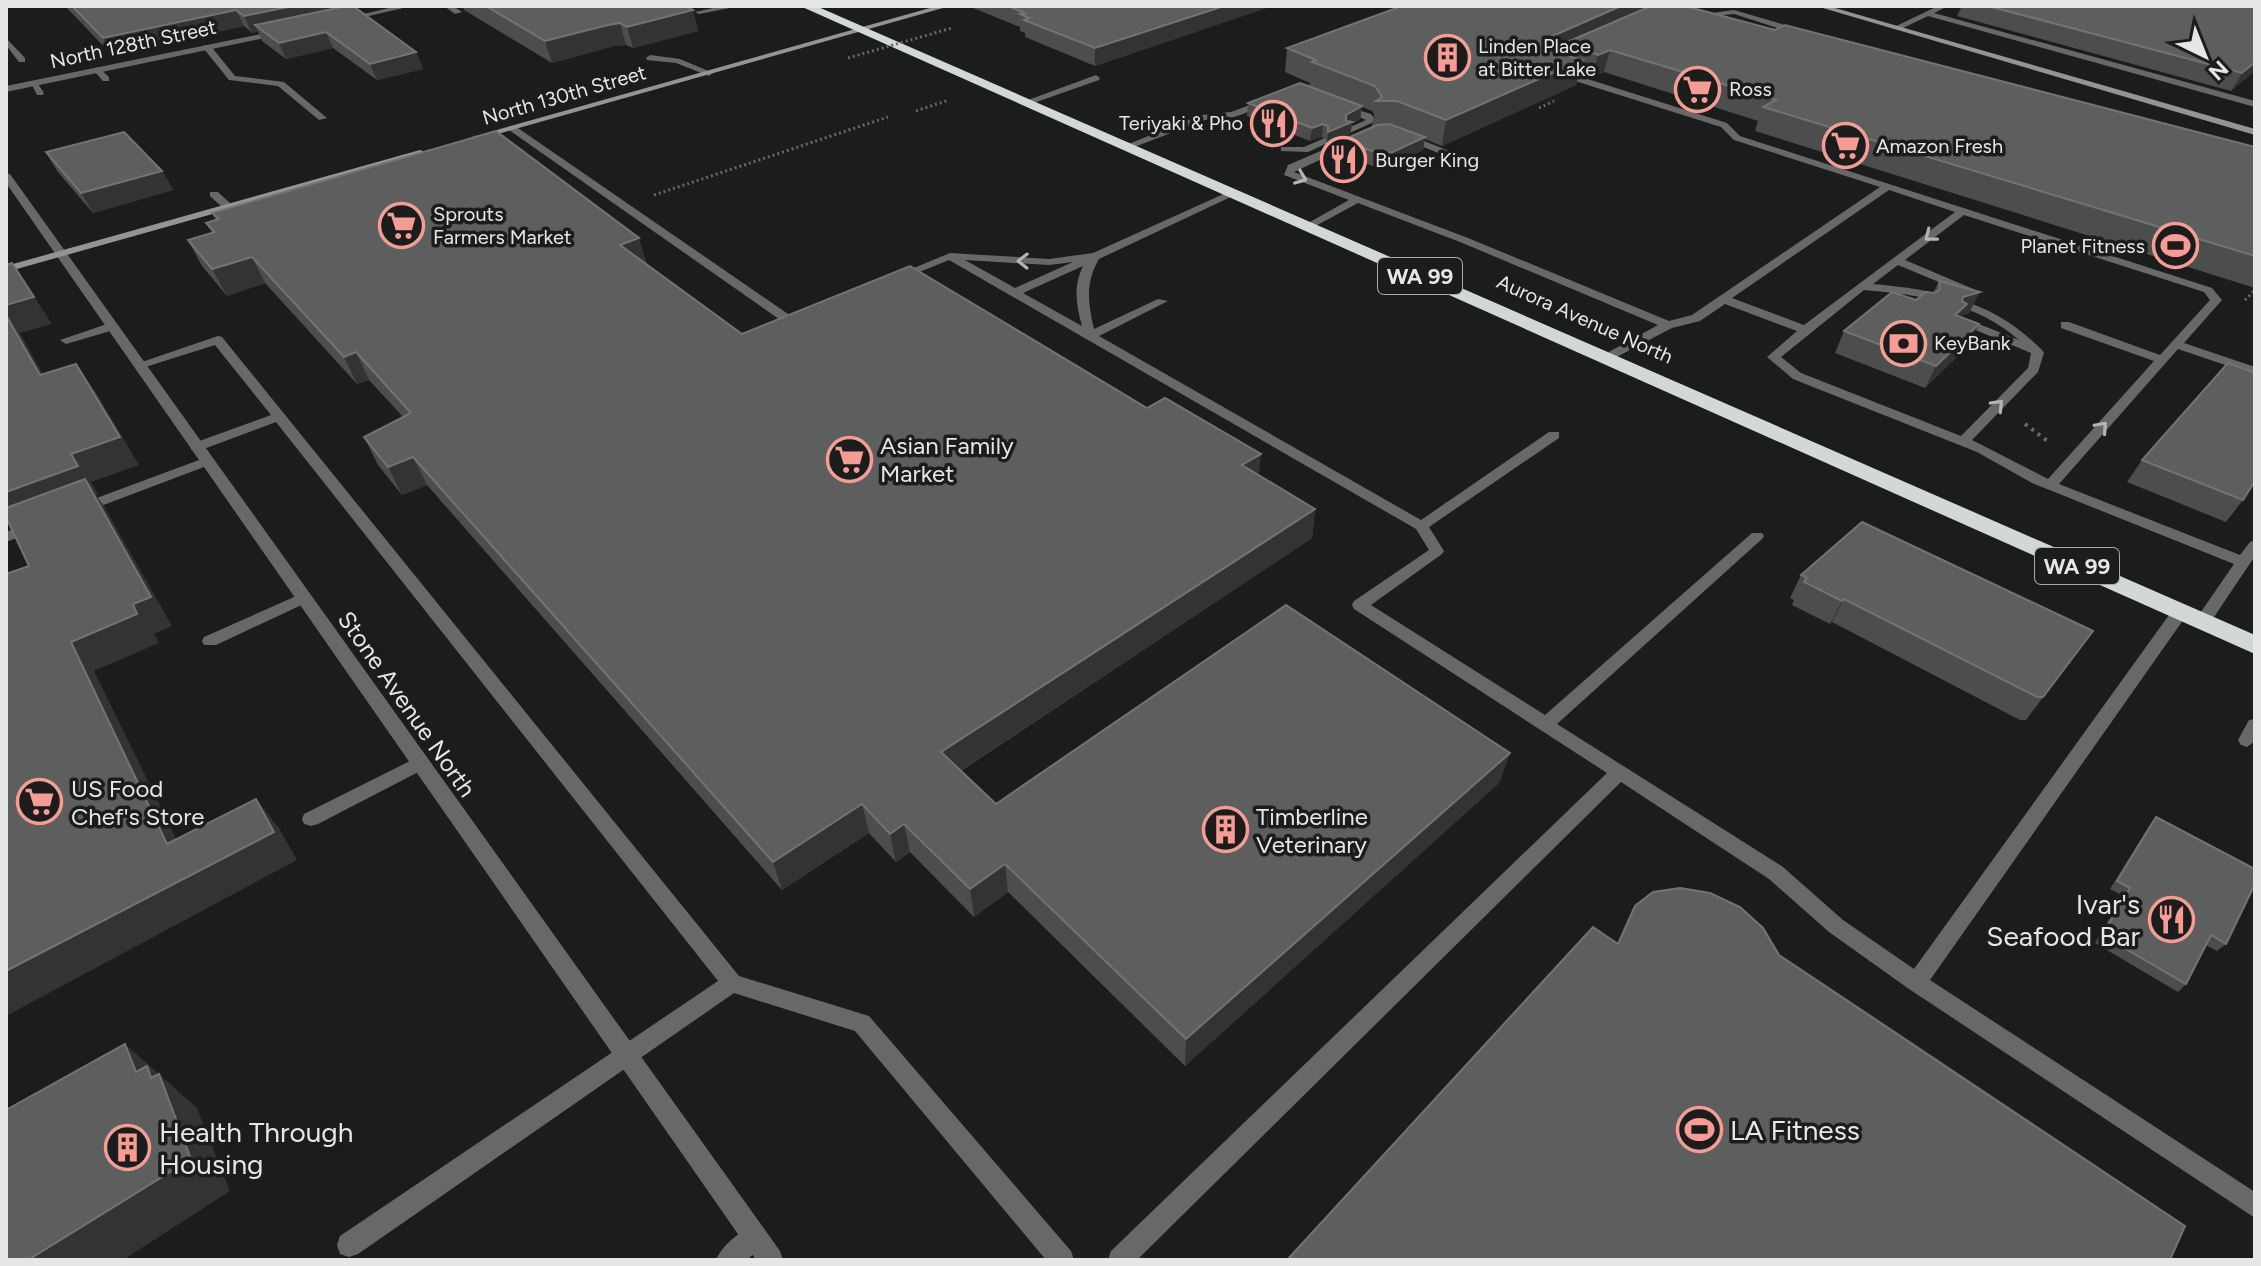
<svg xmlns="http://www.w3.org/2000/svg" width="2261" height="1266" viewBox="0 0 2261 1266" font-family="Figtree,sans-serif">
<rect width="100%" height="100%" fill="#1a1d1c"/>
<g fill="none" stroke-linecap="round" stroke-linejoin="round">
<g stroke="#666968" stroke-width="3" stroke-dasharray="2 3" stroke-linecap="butt">
<polyline points="1539,108 1554,101"/>
<polyline points="916,111 949,100"/>
<polyline points="654,195 888,117"/>
<polyline points="2245,300 2255,290"/>
</g>
<polyline stroke="#666968" stroke-width="4" stroke-dasharray="3 5" stroke-linecap="butt" points="2025,424 2050,443"/>
<g fill="#676968" fill-rule="evenodd">
<polygon points="444,6 453,6 462,12 455,14"/>
<polygon points="722,6 740,6 699,14 695,12"/>
<polygon points="1938,6 1948,6 1934,13 2255,101 2255,107 1928,16 1899,30 1892,28"/>
<polygon points="1734,10 1802,30 1803,32 1796,34 1734,14 1693,18 1689,16"/>
<polygon points="6,38 25,58 25,62 19,62 6,45"/>
<polygon points="204,45 210,45 235,76 284,82 327,118 319,120 278,86 229,80 204,49"/>
<polygon points="650,55 680,59 713,73 709,76 676,63 647,60 646,58"/>
<polygon points="98,67 109,77 109,81 103,81 95,72 95,68"/>
<path d="M1559,70L1727,123L1740,136L2212,288L2222,300L2184,343L2255,367V375L2178,349L2059,484L2240,555L2250,542L2255,540V556L2208,626H2196L2194,622L2234,564L2032,483L1977,452L1793,379L1767,357L1797,331L1725,304L1700,321L1672,328L1609,361L1605,360V354L1658,325L1460,242L1358,203L1310,229L1301,227L1349,200L1284,175L1288,165L1358,135H1364V139L1294,172L1468,238L1669,321L1692,315L1880,187L1734,140L1721,127L1556,75L1555,73ZM1889,190L1955,212L1804,325L1732,298ZM1964,215L2204,292L2210,300L2160,355L2069,322H2061V328L2154,361L2048,479L1972,440L2038,372L2044,353L2042,350C1994,301 1939,290 1873,284L1898,265L1970,295H1978V291L1905,260ZM1864,290C1920,295 1976,302 2019,340L1964,318L1960,317L1954,321L2031,353L2028,368L1961,436L1801,373L1781,357Z"/>
<polygon points="1096,75 1100,78 1099,80 1028,105 1020,103"/>
<polygon points="30,81 36,81 44,93 43,95 37,95"/>
<polygon points="1268,98 1273,101 1271,103 1235,117 1205,120 1129,149 1121,147 1201,115 1231,112"/>
<polygon points="1339,104 1371,114 1376,121 1308,152 1281,151 1281,147 1304,147 1366,120 1339,108"/>
<polygon points="509,126 515,126 791,316 802,312 808,316 794,324 786,324 509,130"/>
<polygon points="1406,134 1452,152 1454,154 1446,156 1403,139 1403,135"/>
<polygon points="210,192 218,192 232,205 232,209 224,209 210,196"/>
<path d="M1228,192L1237,194L1099,259C1085,283 1088,303 1094,329L1158,299L1168,301L1099,336L1421,520L1549,432H1559V438L1429,527L1444,551L1442,554L1371,605L1545,715L1752,533H1762L1764,536L1762,539L1557,724L1783,867L1843,920L1914,969L2174,608H2186L2188,612L2186,616L1930,980L2255,1192V1218L1909,989L1829,932L1769,879L1621,782L1137,1260H1108L1111,1251L1607,773L1354,609L1352,605L1354,601L1429,550L1416,529L949,260L902,279L892,277L950,253L1049,259L1093,253ZM965,260L1049,265L1073,262L1015,288ZM1083,266C1073,287 1076,304 1082,326L1023,293Z"/>
<polygon points="113,322 119,326 117,329 66,344 60,340"/>
<polygon points="218,336 222,337 739,976 869,1016 1071,1251 1074,1260 1046,1260 855,1031 734,993 358,1254 349,1257 340,1254 337,1245 340,1236 718,981 276,422 201,450 191,450 191,444 271,415 215,345 139,369 133,365"/>
<polygon points="303,593 311,598 308,602 216,645 204,645 202,641 204,637"/>
<polygon points="2255,719 2255,741 2247,747 2241,745 2238,740 2249,720"/>
<polygon points="420,756 426,758 429,763 426,768 318,824 311,826 304,824 302,819 304,814"/>
<path d="M755,1225L763,1229L767,1237L763,1245L747,1260H716C722,1245 740,1231 755,1225Z"/>
</g>
<g fill="#676968" fill-rule="evenodd">
<polygon points="397,6 412,6 347,21 343,19"/>
<polygon points="281,30 284,34 6,92 6,86"/>
<polygon points="6,173 10,174 780,1251 783,1260 756,1260 204,467 85,512 75,512 73,509 75,506 199,460 6,183"/>
<polygon points="32,522 37,524 39,527 37,530 6,542 6,532"/>
</g>
<g fill="#939594" fill-rule="evenodd">
<polygon points="937,6 950,6 480,139 472,137"/>
<polygon points="1816,6 1828,6 2255,129 2255,135"/>
<polygon points="420,150 423,151 423,155 6,272 6,266"/>
</g>
<polygon fill="#d3d7d6" fill-rule="evenodd" points="800,6 816,6 2255,635 2255,654"/>
<polyline stroke="#666968" stroke-width="3" stroke-dasharray="2 3" stroke-linecap="butt" points="848,58 952,28"/>
</g>
<g fill="#4c4e4d">
<polygon points="65,6 344,6 416,52 423,69 377,80 333,48 286,59 262,41 258,31 252,33 244,26 112,55"/>
<polygon points="463,6 685,6 693,10 698,31 633,48 626,45 614,46 552,63 464,10"/>
<polygon points="968,6 1272,6 1095,66 1025,37 1025,33 1020,31 1020,27"/>
<polygon points="1962,6 2255,6 2255,71 2231,91 1957,16"/>
<polygon points="1643,9 1775,30 2255,147 2255,288 1755,131 1758,121 1604,72 1592,77 1579,72 1576,85 1442,146 1425,139 1423,150 1382,170 1341,153 1343,140 1374,126 1372,126 1374,114 1372,111 1362,107 1360,119 1352,124 1350,135 1327,145 1326,139 1322,137 1310,141 1247,116 1248,103 1309,86 1310,83 1285,72 1287,48"/>
<polygon points="46,152 162,171 173,190 93,213 57,171"/>
<polygon points="212,213 647,264 742,334 1259,475 1315,509 1312,538 961,771 996,804 1500,782 1185,1066 1008,892 974,917 910,852 896,862 869,833 782,890 427,485 402,495 378,465 364,437 403,417 369,380 357,384 265,283 227,296 202,266 188,240 212,233 206,223 216,220"/>
<polygon points="1939,281 1969,313 1961,316 1960,317 1968,346 1925,388 1835,353 1844,331 1933,293"/>
<polygon points="2142,460 2243,500 2226,522 2127,482"/>
<polygon points="1801,575 2093,631 2026,720 2020,720 1832,622 1830,624 1792,605 1794,600 1790,598"/>
<polygon points="2156,817 2226,944 2217,951 2206,945 2186,984 2178,992 2095,943 2123,896 2110,889 2149,826"/>
</g>
<g fill="#313433">
<polygon points="293,6 344,6 255,25 258,31 252,33 244,16"/>
<polygon points="1224,6 1272,6 1095,66 1095,48"/>
<polygon points="1619,6 1644,6 1641,17 1565,43 1563,53 1543,62 1548,38"/>
<polygon points="236,10 244,26 112,55 103,38"/>
<polygon points="693,10 698,31 633,48 627,27"/>
<polygon points="620,23 626,45 614,46 552,63 545,41 608,25"/>
<polygon points="326,32 333,48 286,59 279,43"/>
<polygon points="1610,50 1604,72 1592,77 1598,55"/>
<polygon points="416,52 423,69 377,80 370,64"/>
<polygon points="1582,60 1576,85 1442,146 1446,120"/>
<polygon points="2255,62 2255,71 2231,91 2242,73"/>
<polygon points="1362,106 1360,119 1352,124 1350,135 1327,145 1328,132 1346,115"/>
<polygon points="1323,124 1322,137 1310,141 1312,128"/>
<polygon points="1425,137 1423,150 1382,170 1384,156"/>
<polygon points="162,171 173,190 93,213 81,193"/>
<polygon points="639,238 647,264 620,245"/>
<polygon points="252,257 265,283 227,296 212,269"/>
<polygon points="12,263 52,324 20,333 59,403 40,375 6,315 6,305"/>
<polygon points="1980,292 1969,313 1961,316 1956,325 1944,337 1963,297"/>
<polygon points="1979,324 1968,346 1925,388 1936,366"/>
<polygon points="356,352 369,380 357,384 344,357"/>
<polygon points="76,364 95,391 139,465 91,482 98,494 96,495 105,508 172,626 154,634 159,643 94,671 193,873 167,844 6,514 6,492 71,454"/>
<polygon points="1261,454 1258,482 1242,465"/>
<polygon points="413,457 427,485 402,495 388,467"/>
<polygon points="1315,509 1312,538 945,781 941,752"/>
<polygon points="1844,599 1832,622 1830,624 1842,601"/>
<polygon points="1510,753 1500,782 1185,1066 1186,1039"/>
<polygon points="256,799 279,828 297,860 6,1016 6,971"/>
<polygon points="862,804 869,833 782,890 773,862"/>
<polygon points="904,824 910,852 896,862 890,834"/>
<polygon points="1005,864 1008,892 974,917 970,889"/>
<polygon points="125,1044 197,1108 230,1191 123,1260 28,1260 136,1072"/>
</g>
<g fill="#5c5f5e" stroke="#727473" stroke-width="2">
<polygon points="72,6 293,6 244,16 236,10 103,38"/>
<polygon points="347,6 353,6 416,52 370,64 326,32 279,43 255,25"/>
<polygon points="486,6 685,6 693,10 627,27 620,23 608,25 545,41"/>
<polygon points="1008,6 1224,6 1095,48 1024,20 1029,18 1020,14 1025,13"/>
<polygon points="1402,6 1621,6 1548,38 1561,54 1582,60 1446,120 1397,101 1376,101 1382,97 1375,86 1312,62 1316,60 1287,48"/>
<polygon points="1651,6 1685,6 1775,30 1785,25 2255,147 2255,256 1763,107 1776,100 1610,50 1598,55 1565,43"/>
<polygon points="1988,6 2255,6 2255,62 2242,73"/>
<polygon points="1300,83 1362,106 1346,115 1346,121 1352,122 1328,132 1328,126 1323,124 1312,128 1248,103"/>
<polygon points="1389,124 1425,137 1384,156 1343,140 1377,125"/>
<polygon points="496,131 639,238 620,245 742,334 910,266 1147,408 1165,398 1261,454 1242,465 1315,509 941,752 996,804 1286,605 1510,753 1186,1039 1005,864 970,889 904,824 890,834 862,804 773,862 413,457 388,467 364,437 411,413 356,352 344,357 252,257 212,269 188,240 215,232 206,223 219,219 212,213"/>
<polygon points="124,132 162,171 81,193 46,152"/>
<polygon points="12,263 34,297 6,305 6,265"/>
<polygon points="1939,281 1980,292 1963,297 1962,301 1967,304 1955,315 1979,324 1936,366 1844,331 1892,292 1916,300 1926,292 1934,293 1940,289"/>
<polygon points="6,315 40,375 76,364 120,437 71,454 78,466 6,492"/>
<polygon points="2228,363 2255,373 2255,481 2243,500 2142,460"/>
<polygon points="85,479 151,597 133,604 137,614 71,642 167,844 256,799 274,832 6,971 6,574 29,566 6,517 6,508"/>
<polygon points="1862,522 2093,631 2043,697 2037,697 1844,599 1842,601 1804,582 1807,578 1801,575"/>
<polygon points="2156,817 2255,869 2255,884 2226,944 2211,935 2186,984 2102,935 2130,888 2117,881"/>
<polygon points="1680,888 1710,893 1740,907 1763,928 1779,955 2185,1226 2170,1260 1287,1260 1593,927 1618,944 1635,906 1653,892"/>
<polygon points="125,1044 136,1072 147,1066 151,1078 159,1074 191,1159 28,1260 6,1260 6,1110"/>
</g>
<defs><path id="oneway-chevron" d="M-2-3.5L2.5 0L-2 3.5" fill="none" stroke-width="1.6" stroke-linecap="round" stroke-linejoin="round" transform="scale(2)"/></defs>
<g stroke="#b3b5b4">
<use href="#oneway-chevron" transform="translate(1301 178) rotate(22)"/>
<use href="#oneway-chevron" transform="translate(1930 236) rotate(142)"/>
<use href="#oneway-chevron" transform="translate(1023 261) rotate(-179)"/>
<use href="#oneway-chevron" transform="translate(1998 405) rotate(-46)"/>
<use href="#oneway-chevron" transform="translate(2102 427) rotate(-48)"/>
</g>
<defs>
<symbol id="building-ring" viewBox="-11 -11 22 22"><circle r="9.5" fill="#1a1d1c" stroke="#f59c94" stroke-width="1.5"/><path d="M-4-6H4V6H1V3H-1V6H-4ZM-2.5-4.3h1.7v1.8h-1.7ZM.8-4.3h1.7v1.8H.8ZM-2.5-1h1.7V.8h-1.7ZM.8-1h1.7V.8H.8Z" fill="#f59c94"/></symbol>
<symbol id="supermarket-ring" viewBox="-11 -11 22 22"><circle r="9.5" fill="#1a1d1c" stroke="#f59c94" stroke-width="1.5"/><path d="M-6-5.5h2.5l.6 2H6L4.5 2H-2.5L-4.4-4H-6ZM-1.5 3.2a1.3 1.3 0 1 0 .1 0ZM3 3.2a1.3 1.3 0 1 0 .1 0Z" fill="#f59c94"/></symbol>
<symbol id="restaurant-ring" viewBox="-11 -11 22 22"><circle r="9.5" fill="#1a1d1c" stroke="#f59c94" stroke-width="1.5"/><path d="M-5-6h1v4h1v-4h1v4h1v-4h1v5L-1.5 .5V6h-2V.5L-5-1ZM5-6V6H3V1.5H1.5Q1.5-4 5-6Z" fill="#f59c94"/></symbol>
<symbol id="stadium-ring" viewBox="-11 -11 22 22"><circle r="9.5" fill="#1a1d1c" stroke="#f59c94" stroke-width="1.5"/><path d="M0-5a6.5 5 0 1 0 0 10a6.5 5 0 1 0 0-10ZM-3.5-1.8h7v3.6h-7Z" fill="#f59c94"/></symbol>
<symbol id="bank-ring" viewBox="-11 -11 22 22"><circle r="9.5" fill="#1a1d1c" stroke="#f59c94" stroke-width="1.5"/><path d="M-6-4H6V4H-6ZM0-2.3a2.3 2.3 0 1 0 0 4.6a2.3 2.3 0 1 0 0-4.6Z" fill="#f59c94"/></symbol>
</defs>
<g fill-rule="evenodd">
<use href="#building-ring" x="1422" y="32" width="51" height="51"/>
<use href="#supermarket-ring" x="1672" y="64" width="51" height="51"/>
<use href="#restaurant-ring" x="1248" y="98" width="51" height="51"/>
<use href="#supermarket-ring" x="1820" y="120" width="51" height="51"/>
<use href="#restaurant-ring" x="1318" y="134" width="51" height="51"/>
<use href="#supermarket-ring" x="376" y="200" width="51" height="51"/>
<use href="#stadium-ring" x="2150" y="220" width="51" height="51"/>
<use href="#bank-ring" x="1878" y="318" width="51" height="51"/>
<use href="#supermarket-ring" x="824" y="434" width="51" height="51"/>
<use href="#supermarket-ring" x="14" y="776" width="51" height="51"/>
<use href="#building-ring" x="1200" y="804" width="51" height="51"/>
<use href="#restaurant-ring" x="2146" y="894" width="51" height="51"/>
<use href="#stadium-ring" x="1674" y="1104" width="51" height="51"/>
<use href="#building-ring" x="102" y="1122" width="51" height="51"/>
</g>
<g text-anchor="middle" dominant-baseline="central" stroke-width="7" stroke-linejoin="round" paint-order="stroke">
<g font-size="20" fill="#e5e7e6" stroke="#1a1d1c">
<text transform="translate(133 44) rotate(-12)">North 128th Street</text>
<text transform="translate(564 95) rotate(-16)">North 130th Street</text>
<text transform="translate(1585 319) rotate(24)">Aurora Avenue North</text>
</g>
<g font-size="20" fill="#e5e7e6" stroke="#1a1d1c" text-anchor="start">
<text x="1478" y="46">Linden Place<tspan x="1478" dy="23">at Bitter Lake</tspan></text>
<text x="1729" y="89">Ross</text>
<text x="1243" y="123" text-anchor="end">Teriyaki &amp; Pho</text>
<text x="1876" y="146">Amazon Fresh</text>
<text x="1375" y="160">Burger King</text>
<text x="433" y="214">Sprouts<tspan x="433" dy="23">Farmers Market</tspan></text>
<text x="2145" y="246" text-anchor="end">Planet Fitness</text>
<text x="1934" y="343">KeyBank</text>
</g>
<g fill="#1a1d1c" stroke="#a8aaa9" stroke-width="2">
<rect x="1378" y="258" width="84" height="36" rx="6"/>
<rect x="2035" y="548" width="84" height="36" rx="6"/>
</g>
<g font-size="22" font-weight="bold" fill="#e5e7e6">
<text x="1420" y="276">WA 99</text>
<text x="2077" y="566">WA 99</text>
</g>
<g font-size="24" fill="#e5e7e6" stroke="#1a1d1c" text-anchor="start">
<text x="880" y="445">Asian Family<tspan x="880" dy="28">Market</tspan></text>
<text x="71" y="788">US Food<tspan x="71" dy="28">Chef's Store</tspan></text>
<text x="1256" y="816">Timberline<tspan x="1256" dy="28">Veterinary</tspan></text>
</g>
<g font-size="24" fill="#e5e7e6" stroke="#1a1d1c">
<text transform="translate(407 704) rotate(55)">Stone Avenue North</text>
</g>
<g font-size="28" fill="#e5e7e6" stroke="#1a1d1c" text-anchor="start">
<text x="2140" y="904" text-anchor="end">Ivar's<tspan x="2140" dy="32">Seafood Bar</tspan></text>
<text x="1730" y="1130">LA Fitness</text>
<text x="159" y="1132">Health Through<tspan x="159" dy="32">Housing</tspan></text>
</g>
</g>
<rect width="2261" height="1266" fill="none" stroke="#e5e7e6" stroke-width="16"/>
<g transform="translate(2205 56) rotate(137)" stroke="#1a1d1c" stroke-width="6" paint-order="stroke">
<path d="M0-6L14 30L0 20L-14 30Z" fill="#e5e7e6"/>
<text y="-12" font-size="22" font-weight="bold" text-anchor="middle" fill="#e5e7e6">N</text>
</g>
</svg>
